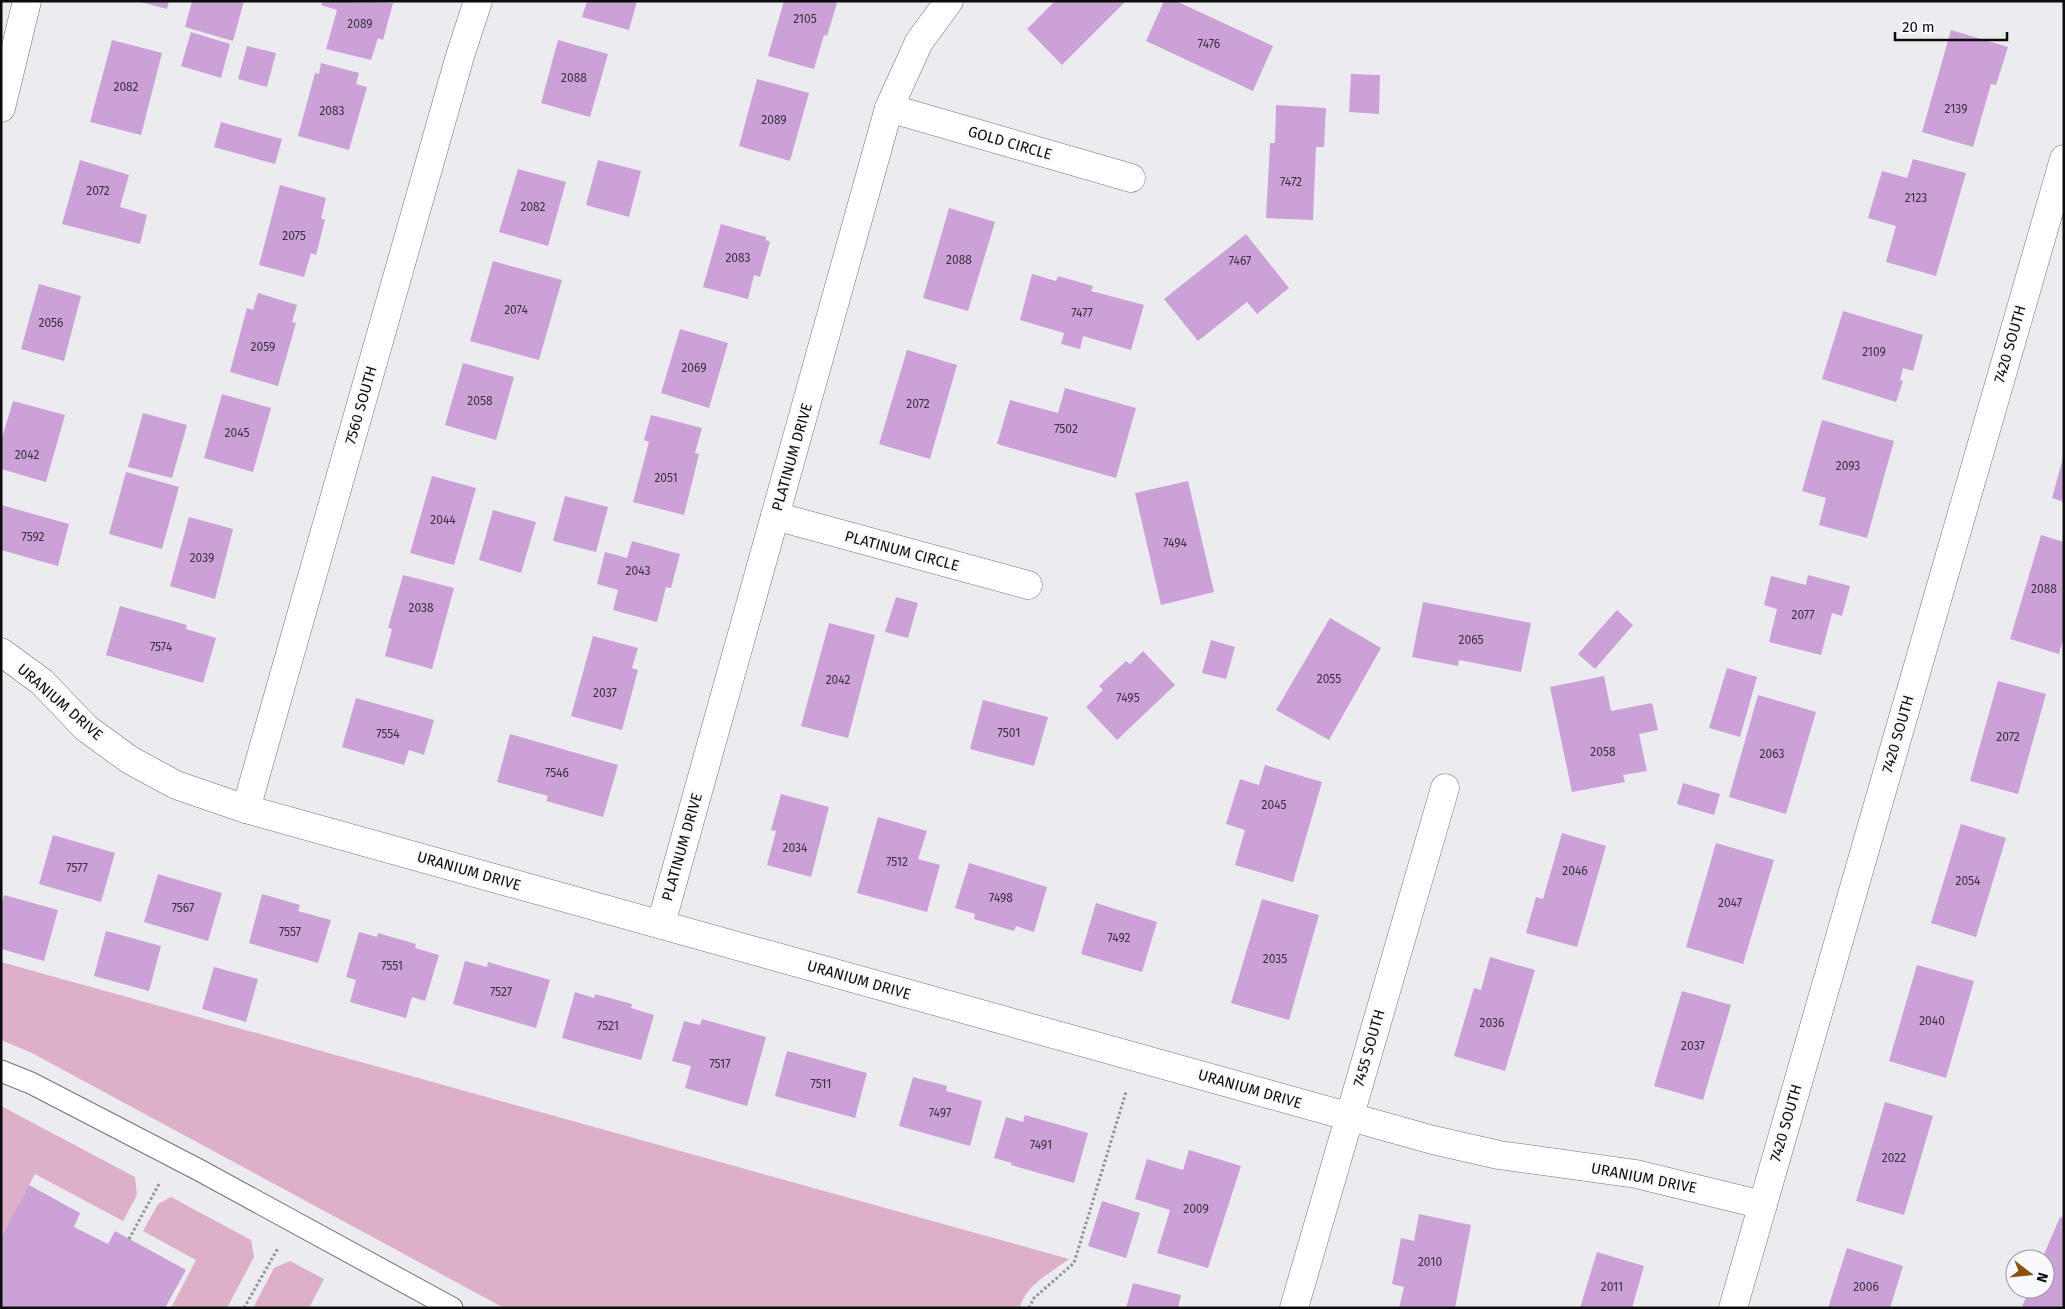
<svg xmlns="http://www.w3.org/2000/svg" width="2065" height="1309" viewBox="0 0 2065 1309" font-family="'Fira Sans',sans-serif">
<rect width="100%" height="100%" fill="#ececf0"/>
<g fill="#ddafc8">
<path d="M1,962L1069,1259C1052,1272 1025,1285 1020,1308H504L30,1052L1,1040Z"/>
<polygon points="1,1106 135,1177 137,1195 123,1221 35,1174 1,1237"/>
<polygon points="171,1197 251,1240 254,1257 227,1308 171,1308 196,1260 143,1231 158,1204"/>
<polygon points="290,1261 324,1279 309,1308 253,1308 274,1268"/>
</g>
<g fill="#cba1d7">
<polygon points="137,1 169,1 167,9"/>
<polygon points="192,1 244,1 233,41 185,27"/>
<polygon points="322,1 393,3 383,40 378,38 371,60 326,49 337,10 321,5"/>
<polygon points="587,1 637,1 629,30 582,17"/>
<polygon points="784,1 833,1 837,3 827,36 824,35 814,69 768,56"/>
<polygon points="1055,1 1126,1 1062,65 1027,29"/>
<polygon points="1164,1 1176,1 1273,46 1253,91 1146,41"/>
<polygon points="1951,30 2008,47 1996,85 1991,84 1973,147 1922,132"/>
<polygon points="191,32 230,44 221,78 181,66"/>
<polygon points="112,40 162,53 141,135 90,122"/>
<polygon points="558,40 608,54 590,117 541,103"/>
<polygon points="247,46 276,53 267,87 238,79"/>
<polygon points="321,63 359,73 356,84 367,87 349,150 298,136 315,73 319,74"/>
<polygon points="1351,74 1380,75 1379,114 1349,112"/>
<polygon points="757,79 809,93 790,161 739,146"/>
<polygon points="1276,105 1326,108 1324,147 1316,147 1313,220 1266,218 1270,143 1275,143"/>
<polygon points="221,122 282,139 275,164 214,147"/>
<polygon points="1913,159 1966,173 1936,276 1886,262 1896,226 1868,218 1882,171 1907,178"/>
<polygon points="80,160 129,175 120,207 147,215 140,244 62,224"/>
<polygon points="598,160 641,171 629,217 586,205"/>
<polygon points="518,169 566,182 548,246 499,232"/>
<polygon points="280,185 326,198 321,218 325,220 316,255 311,253 304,277 259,265"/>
<polygon points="949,208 995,222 968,311 923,298"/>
<polygon points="721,224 766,237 766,240 770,242 760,277 754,275 748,299 703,287"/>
<polygon points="1246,234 1289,288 1257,314 1247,302 1198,341 1164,299"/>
<polygon points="493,261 562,280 539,360 470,341"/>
<polygon points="1032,274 1056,281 1058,276 1093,286 1091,291 1144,305 1131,350 1083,336 1080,349 1061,344 1064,333 1020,320"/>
<polygon points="39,284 81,296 64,361 21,349"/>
<polygon points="258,293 297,305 292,322 296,323 278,386 230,372 247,308 253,310"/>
<polygon points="1843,311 1923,335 1913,371 1903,368 1900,380 1903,381 1896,402 1822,379"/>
<polygon points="680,329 728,343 709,408 661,393"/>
<polygon points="907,350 957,365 930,459 879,444"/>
<polygon points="463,363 514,377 496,440 445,425"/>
<polygon points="1065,388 1136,408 1116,478 997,444 1010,400 1058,413"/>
<polygon points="222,394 271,408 253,472 204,458"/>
<polygon points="13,401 65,415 46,482 1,469 1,441"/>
<polygon points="143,413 187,425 172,478 128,467"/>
<polygon points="651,415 702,428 695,453 699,454 684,515 633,502 649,442 644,440"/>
<polygon points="1822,420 1894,441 1867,538 1819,525 1826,498 1802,491"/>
<polygon points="2063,458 2064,458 2064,502 2052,498"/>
<polygon points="126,472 179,487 162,549 109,534"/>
<polygon points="432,476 476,488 454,565 410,553"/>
<polygon points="1188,481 1214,592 1161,605 1135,493"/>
<polygon points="565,496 608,507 596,552 553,541"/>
<polygon points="1,505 69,524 58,566 1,550"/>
<polygon points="493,510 536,522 521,573 479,560"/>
<polygon points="189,517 233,529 215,599 170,586"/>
<polygon points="2041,535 2064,542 2064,636 2059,654 2010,639"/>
<polygon points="632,541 680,554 671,588 666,587 657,622 613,610 618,590 597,584 605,552 627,558"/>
<polygon points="403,575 454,588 432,669 385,656 392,629 388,628"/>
<polygon points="1808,575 1850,586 1842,616 1832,613 1821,655 1769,642 1777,609 1764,605 1771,576 1806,585"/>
<polygon points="896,597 918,603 908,638 885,632"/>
<polygon points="1423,602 1531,623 1521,672 1459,660 1458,666 1412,657"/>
<polygon points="120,606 187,625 186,629 216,638 203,683 106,655"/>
<polygon points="1617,610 1633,625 1595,669 1578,654"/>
<polygon points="1330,618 1381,648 1329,740 1276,710"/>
<polygon points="829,623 875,635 848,738 801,726"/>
<polygon points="593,636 638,648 632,668 638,670 622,730 571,716"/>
<polygon points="1211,640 1235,647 1226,679 1202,673"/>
<polygon points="1143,651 1175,685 1117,740 1086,707 1103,690 1099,686 1126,661 1130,664"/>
<polygon points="1727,668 1757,677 1740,737 1709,728"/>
<polygon points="1604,676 1611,711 1652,703 1658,730 1639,734 1647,771 1623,775 1625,782 1572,792 1550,687"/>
<polygon points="1998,681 2046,694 2018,794 1970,781"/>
<polygon points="1758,695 1816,712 1786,814 1729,797"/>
<polygon points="356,698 434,720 424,755 409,750 404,765 342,747"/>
<polygon points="983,700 1048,717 1034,766 970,749"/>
<polygon points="510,734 618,765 603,817 546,801 548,796 497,782"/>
<polygon points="1265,765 1322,782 1293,882 1235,865 1245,830 1226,824 1240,779 1259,785"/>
<polygon points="1683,783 1720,794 1714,815 1677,804"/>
<polygon points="781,794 829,807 811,877 767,865 776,831 771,830"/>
<polygon points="878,817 927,831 918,859 940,865 927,912 857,893"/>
<polygon points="1961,824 2006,838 1976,937 1931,923"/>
<polygon points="1562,833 1606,846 1577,947 1526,933 1536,897 1543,899"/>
<polygon points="53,835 115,853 101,902 39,884"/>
<polygon points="1716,843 1774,860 1743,964 1686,947"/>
<polygon points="969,863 1047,887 1034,932 1016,926 1014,931 974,919 975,914 955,908"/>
<polygon points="158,874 222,893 208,941 144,922"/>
<polygon points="262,894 300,905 298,911 331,920 318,963 249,943"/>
<polygon points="4,895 58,910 44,961 1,949 1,907"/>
<polygon points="1262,899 1319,915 1289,1020 1231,1003"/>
<polygon points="1096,903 1157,922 1142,972 1081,954"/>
<polygon points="106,931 161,946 149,991 94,976"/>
<polygon points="359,932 377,937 378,933 416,944 415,948 439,955 425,1001 412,997 406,1018 350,1002 356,980 346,977"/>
<polygon points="1490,957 1535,970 1505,1071 1454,1056 1474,988 1481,990"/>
<polygon points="465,961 487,967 488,962 550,980 536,1028 453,1004"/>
<polygon points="1917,965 1974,981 1946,1078 1889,1061"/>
<polygon points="214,967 258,979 246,1022 202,1009"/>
<polygon points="1682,991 1731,1005 1703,1100 1654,1086"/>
<polygon points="575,992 594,998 595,994 632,1004 631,1008 654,1015 641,1060 562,1038"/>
<polygon points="702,1019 766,1037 747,1106 685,1088 691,1066 672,1061 684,1021 700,1025"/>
<polygon points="787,1051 867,1073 855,1118 775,1096"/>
<polygon points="913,1077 947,1086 946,1091 982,1101 970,1146 899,1126"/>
<polygon points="1885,1102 1933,1116 1904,1215 1856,1201"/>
<polygon points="1025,1115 1088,1133 1074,1183 1011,1165 1012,1163 994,1158 1006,1117 1023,1122"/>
<polygon points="1189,1150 1241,1166 1208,1268 1157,1253 1170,1210 1135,1199 1147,1159 1183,1170"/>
<polygon points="29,1185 80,1213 74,1227 108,1244 115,1231 186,1270 165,1308 1,1308 1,1237"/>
<polygon points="1102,1201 1140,1213 1126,1258 1088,1246"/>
<polygon points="1419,1214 1471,1225 1455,1308 1399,1308 1404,1287 1392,1284 1401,1238 1414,1241"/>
<polygon points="2060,1217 2064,1218 2064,1308 2027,1308 2022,1306 2030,1289 2045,1289 2045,1259 2042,1259"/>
<polygon points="1847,1248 1903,1266 1890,1308 1828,1308"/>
<polygon points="1597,1252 1644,1266 1632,1308 1580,1308"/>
<polygon points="1133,1283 1181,1295 1178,1308 1126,1308"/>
</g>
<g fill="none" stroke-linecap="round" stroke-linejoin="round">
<defs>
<polyline id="lane" points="1,1071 31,1083 199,1170 452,1308"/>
<g id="street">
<polyline points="1,108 27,1"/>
<polyline points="889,108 1131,178"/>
<polyline points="775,516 1028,585"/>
<polyline points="1,652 42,682 86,728 130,760 176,785 246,809 1433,1140 1499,1155 1636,1174 1763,1205"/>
<polyline points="246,809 460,56 478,1"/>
<polyline points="661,924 889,108 919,42 949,1"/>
<polyline points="1294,1308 1445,788"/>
<polyline points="1733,1308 2064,159"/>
</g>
</defs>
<use href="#lane" stroke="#717174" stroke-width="23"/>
<use href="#street" stroke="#717174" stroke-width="29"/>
<g stroke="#929295" stroke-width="3" stroke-dasharray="2.5 2.5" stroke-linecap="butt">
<polyline points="129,1239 159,1184"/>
<polyline points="244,1308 278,1248"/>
<polyline points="1029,1308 1034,1298 1074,1263 1126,1092"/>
</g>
<use href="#lane" stroke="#fff" stroke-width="21"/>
<use href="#street" stroke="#fff" stroke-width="28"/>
</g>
<g text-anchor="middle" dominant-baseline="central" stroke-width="5" stroke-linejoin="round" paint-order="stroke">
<g font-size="12" fill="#3c3140">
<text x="805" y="19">2105</text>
<text x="360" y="24">2089</text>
<text x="1209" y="44">7476</text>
<text x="574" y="78">2088</text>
<text x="126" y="87">2082</text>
<text x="1956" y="109">2139</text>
<text x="332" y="111">2083</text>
<text x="774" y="120">2089</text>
<text x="1291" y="182">7472</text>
<text x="98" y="191">2072</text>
<text x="1916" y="198">2123</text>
<text x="533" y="207">2082</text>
<text x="294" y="236">2075</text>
<text x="738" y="258">2083</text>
<text x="959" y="260">2088</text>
<text x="1240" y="261">7467</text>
<text x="516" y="310">2074</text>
<text x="1082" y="313">7477</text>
<text x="51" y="323">2056</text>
<text x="263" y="347">2059</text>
<text x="1874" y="352">2109</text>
<text x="694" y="368">2069</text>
<text x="480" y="401">2058</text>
<text x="918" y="404">2072</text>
<text x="1066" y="429">7502</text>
<text x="237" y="433">2045</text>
<text x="27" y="455">2042</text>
<text x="1848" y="466">2093</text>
<text x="666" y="478">2051</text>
<text x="443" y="520">2044</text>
<text x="33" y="537">7592</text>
<text x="1175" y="543">7494</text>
<text x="202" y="558">2039</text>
<text x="638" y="571">2043</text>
<text x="2044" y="589">2088</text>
<text x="421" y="608">2038</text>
<text x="1803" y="615">2077</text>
<text x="1471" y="640">2065</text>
<text x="161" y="647">7574</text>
<text x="1329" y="679">2055</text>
<text x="838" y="680">2042</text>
<text x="605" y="693">2037</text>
<text x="1128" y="698">7495</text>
<text x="1009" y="733">7501</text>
<text x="388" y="734">7554</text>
<text x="2008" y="737">2072</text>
<text x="1603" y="752">2058</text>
<text x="1772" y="754">2063</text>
<text x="557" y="773">7546</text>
<text x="1274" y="805">2045</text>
<text x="795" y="848">2034</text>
<text x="897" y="862">7512</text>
<text x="77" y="868">7577</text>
<text x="1575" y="871">2046</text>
<text x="1968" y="881">2054</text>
<text x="1001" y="898">7498</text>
<text x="1730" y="903">2047</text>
<text x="183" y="908">7567</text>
<text x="290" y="932">7557</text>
<text x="1119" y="938">7492</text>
<text x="1275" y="959">2035</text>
<text x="392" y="966">7551</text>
<text x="501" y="992">7527</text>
<text x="1932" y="1021">2040</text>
<text x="1492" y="1023">2036</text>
<text x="608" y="1026">7521</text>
<text x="1693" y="1046">2037</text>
<text x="720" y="1064">7517</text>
<text x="821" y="1084">7511</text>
<text x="940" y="1113">7497</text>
<text x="1041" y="1145">7491</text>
<text x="1894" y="1158">2022</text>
<text x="1196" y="1209">2009</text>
<text x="1430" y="1262">2010</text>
<text x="1612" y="1287">2011</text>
<text x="1866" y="1287">2006</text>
</g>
<g font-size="15" fill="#0c0c0d" stroke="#faf9fd">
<text transform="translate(1010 143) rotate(16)">GOLD CIRCLE</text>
<text transform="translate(2010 344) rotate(-74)">7420 SOUTH</text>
<text transform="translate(361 405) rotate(-74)">7560 SOUTH</text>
<text transform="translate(792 457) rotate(-74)">PLATINUM DRIVE</text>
<text transform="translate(902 551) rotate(15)">PLATINUM CIRCLE</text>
<text transform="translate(60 702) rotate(41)">URANIUM DRIVE</text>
<text transform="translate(1898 734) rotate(-74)">7420 SOUTH</text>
<text transform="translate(682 847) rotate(-74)">PLATINUM DRIVE</text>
<text transform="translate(469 871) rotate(16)">URANIUM DRIVE</text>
<text transform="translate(859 980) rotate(16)">URANIUM DRIVE</text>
<text transform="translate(1369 1048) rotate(-74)">7455 SOUTH</text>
<text transform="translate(1250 1089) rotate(16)">URANIUM DRIVE</text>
<text transform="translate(1786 1123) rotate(-74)">7420 SOUTH</text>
<text transform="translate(1644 1178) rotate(11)">URANIUM DRIVE</text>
</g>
</g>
<rect width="2065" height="1309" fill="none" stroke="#0c0c0d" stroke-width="5"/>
<g transform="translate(2030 1274) rotate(106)"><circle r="24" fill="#faf9fd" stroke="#9b9a9d"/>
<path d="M0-4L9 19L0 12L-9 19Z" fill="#8c510f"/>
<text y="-8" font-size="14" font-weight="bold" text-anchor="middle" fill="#0c0c0d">N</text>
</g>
<path d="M1895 32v8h112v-8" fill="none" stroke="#0c0c0d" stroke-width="2.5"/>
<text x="1902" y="32" font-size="15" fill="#0c0c0d" stroke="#faf9fd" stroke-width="4" paint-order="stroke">20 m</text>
</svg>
